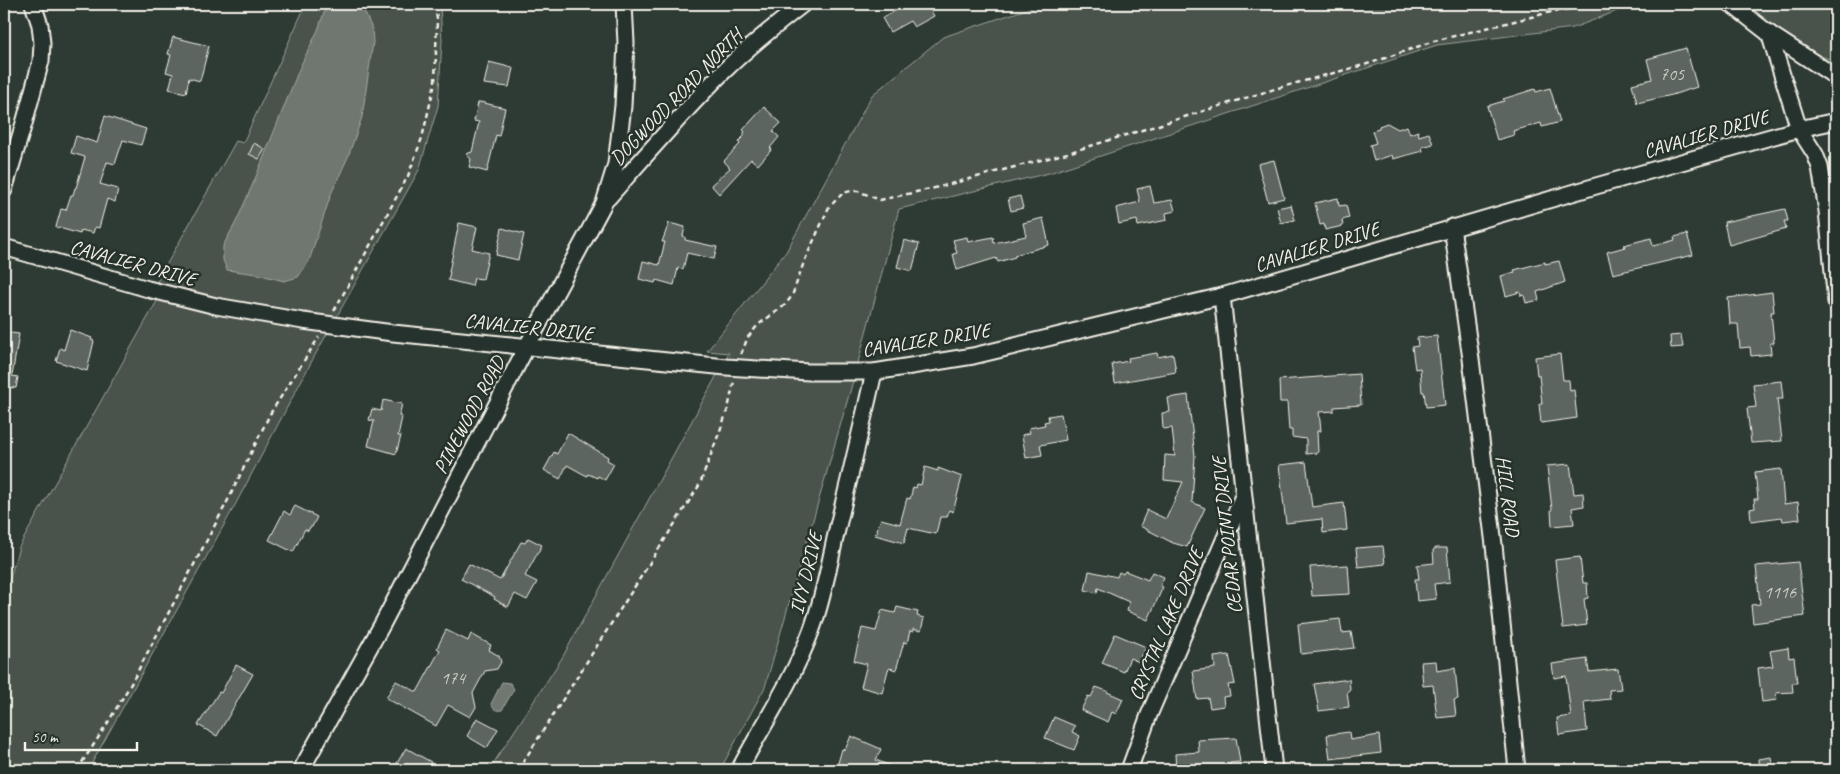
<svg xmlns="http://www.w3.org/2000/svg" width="1840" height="774" viewBox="0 0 1840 774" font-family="Caveat,sans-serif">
<rect width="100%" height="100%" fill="#2e3b34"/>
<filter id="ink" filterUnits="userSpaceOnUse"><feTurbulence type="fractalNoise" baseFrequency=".02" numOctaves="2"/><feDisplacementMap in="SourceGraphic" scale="10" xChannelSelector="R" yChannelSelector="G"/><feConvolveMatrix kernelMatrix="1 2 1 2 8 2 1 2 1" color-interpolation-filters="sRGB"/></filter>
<g filter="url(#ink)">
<g fill="#48524c" stroke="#9ea29a">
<polygon points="306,4 440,4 442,41 438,106 419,170 314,357 234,507 88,770 4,770 4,599 19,547 157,301 148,299 159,278 236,141 243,143"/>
<polygon points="1042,4 1635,4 1573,28 1437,45 1049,173 899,209 853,381 765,687 720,770 489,770 562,658 729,353 707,351 786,252 872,95 943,37"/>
<polygon points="1745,4 1836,4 1836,62 1814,53 1781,35"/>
</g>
<g fill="#6f7770" stroke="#a4a8a0">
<polygon points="327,4 361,4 372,29 373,42 362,117 348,157 331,194 309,261 298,277 284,281 257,274 227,270 223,260 223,246 237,220 255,179 300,67 318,30"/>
<path d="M502,682L510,683L514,689L502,710C496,711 494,710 491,704Z"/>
</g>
<g fill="#5c655e" stroke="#f4f1e8">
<polygon points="908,4 927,4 934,16 914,27 910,21 890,32 882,18"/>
<polygon points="173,37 209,46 200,81 189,78 186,93 169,89 173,74 166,72 171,55 168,54"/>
<polygon points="1686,48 1697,87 1672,95 1637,103 1632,84 1652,79 1647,59"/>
<polygon points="489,62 513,68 509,87 484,84"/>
<polygon points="1550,88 1560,122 1542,127 1541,123 1513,131 1514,135 1497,140 1487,106 1504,101 1503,99 1535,89 1536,92"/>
<polygon points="480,102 505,108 499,136 496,135 487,172 469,167 471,159 466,154 472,152 479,122 474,121 478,103"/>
<polygon points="764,107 781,123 773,131 779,137 770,148 772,149 758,165 751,159 719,194 711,185 730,168 724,161 740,144 738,142 745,135 743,134 745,132 743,130"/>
<polygon points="105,116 146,129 141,145 123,140 115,164 107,162 100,184 118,189 115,202 107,199 99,228 95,227 93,233 81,230 80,234 56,227 61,209 66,210 71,195 73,195 75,188 76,188 85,157 71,153 76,136 97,143"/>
<polygon points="1387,123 1398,129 1407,126 1410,134 1418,131 1419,136 1429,133 1433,144 1422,147 1423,151 1393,159 1392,155 1374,161 1370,145 1376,143 1372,131 1379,129 1379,126"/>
<polygon points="254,143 265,149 259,159 249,154"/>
<polygon points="1274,160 1284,198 1268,202 1258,164"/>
<polygon points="1150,186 1154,203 1172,200 1175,211 1166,213 1167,220 1138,226 1137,220 1119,224 1116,208 1140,202 1137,189"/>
<polygon points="1020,196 1023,208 1011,211 1008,199"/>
<polygon points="1338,198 1339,206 1346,205 1349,218 1342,220 1343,226 1325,230 1324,224 1320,225 1315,203"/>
<polygon points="1291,205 1295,220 1281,223 1277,208"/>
<polygon points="1785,209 1788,221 1784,221 1786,229 1729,245 1724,222"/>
<polygon points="1043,218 1049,245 1015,255 1015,257 998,262 996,258 957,270 953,254 957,253 953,240 967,237 968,242 993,237 994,243 1026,236 1023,223"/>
<polygon points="459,223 477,227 472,249 489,253 483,279 474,278 472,286 448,280 450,272 449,272"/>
<polygon points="669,223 685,227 683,236 685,237 685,240 717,247 714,259 687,253 683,269 678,268 674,285 656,280 655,283 639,279 643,261 659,265 665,242 662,242"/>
<polygon points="502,228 524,234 518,260 496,255"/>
<polygon points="1687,234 1693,255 1613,274 1607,252 1625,247 1624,245 1651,238 1653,246 1675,240 1674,237"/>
<polygon points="904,240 919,244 912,271 897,267"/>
<polygon points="1559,261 1565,282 1537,292 1539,300 1526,303 1524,295 1521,296 1520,292 1506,296 1501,276 1515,272 1514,270 1545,262 1545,264"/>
<polygon points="1772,292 1774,312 1771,312 1774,343 1770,343 1771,354 1751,356 1750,347 1740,348 1738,324 1730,324 1728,298"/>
<polygon points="70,330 92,338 91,340 94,341 87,371 56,361 60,348 64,350"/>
<polygon points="4,332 19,334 12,376 18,377 16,388 4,387"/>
<polygon points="1681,335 1683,347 1671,348 1670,336"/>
<polygon points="1437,336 1445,405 1426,407 1424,392 1422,392 1420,368 1415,369 1412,347 1418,346 1417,338"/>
<polygon points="1157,353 1158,357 1173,354 1176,372 1115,383 1112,364 1129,361 1128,358"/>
<polygon points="1560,354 1563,380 1569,380 1570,391 1574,390 1577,418 1541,423 1539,404 1542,404 1539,375 1537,375 1535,357"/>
<polygon points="1359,374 1361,405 1334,407 1334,411 1319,412 1321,431 1317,431 1318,453 1306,454 1306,439 1292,437 1292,430 1289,430 1287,402 1280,402 1279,380"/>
<polygon points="1781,381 1783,399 1777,399 1782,441 1751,443 1747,408 1756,407 1753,384"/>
<polygon points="1188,395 1195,456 1192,502 1205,508 1187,547 1173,543 1140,526 1147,510 1166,519 1183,482 1164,480 1165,455 1175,456 1172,428 1163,429 1162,413 1170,412 1168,398"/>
<polygon points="383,400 402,404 399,416 402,417 398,436 401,436 396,454 368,446 374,421 369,420 372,409 381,411"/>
<polygon points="1061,414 1066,440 1040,445 1042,455 1026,458 1022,435 1030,433 1029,428 1045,425 1044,422 1049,421 1048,416"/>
<polygon points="568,433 608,457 607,460 614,464 605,480 598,476 597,478 588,474 587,476 567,465 560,479 544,470 554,452 557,454"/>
<polygon points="1306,462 1312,507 1344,503 1347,530 1323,533 1322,519 1286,523 1279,465"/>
<polygon points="1570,464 1574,494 1583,493 1584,506 1572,508 1574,524 1552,526 1551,510 1552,509 1547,466"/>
<polygon points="925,467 938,471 938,468 962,477 953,512 949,510 947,517 940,517 936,534 908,528 904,543 875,535 881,519 900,524 907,498 910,499 913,487 916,488 917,484 921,485"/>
<polygon points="1781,469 1784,504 1798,502 1800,519 1783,521 1782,517 1751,521 1750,509 1755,508 1754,499 1758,499 1755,472"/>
<polygon points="295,506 317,517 312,527 310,527 308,531 305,529 293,552 269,540 284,511 290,515"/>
<polygon points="528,538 542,545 525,576 537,582 527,600 515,594 508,607 494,599 495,597 461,579 469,564 500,580 521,542 525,543"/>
<polygon points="1383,546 1385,564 1358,567 1356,548"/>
<polygon points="1436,548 1447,548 1450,582 1434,584 1436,599 1417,601 1415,579 1419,579 1417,565 1434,563 1433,550"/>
<polygon points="1580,557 1583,583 1587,583 1588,598 1584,599 1587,625 1563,628 1555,560"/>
<polygon points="1798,562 1805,616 1753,623 1751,605 1760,604 1756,566"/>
<polygon points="1348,565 1350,594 1312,596 1310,567"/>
<polygon points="1089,571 1117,577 1119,572 1123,574 1125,571 1148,580 1152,572 1164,577 1160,586 1163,587 1148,620 1127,611 1129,602 1098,588 1097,593 1085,590"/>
<polygon points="897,607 918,612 917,616 924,618 921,631 913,629 913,632 910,631 907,643 904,642 896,670 890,668 888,670 882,693 861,687 867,664 854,661 862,628 876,631 882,610 895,613"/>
<polygon points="1340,619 1342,633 1351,632 1354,648 1301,654 1298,624"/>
<polygon points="446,630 468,641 471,634 491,645 489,650 499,656 501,662 497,669 485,671 473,693 476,707 470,717 448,705 436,726 386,698 396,681 417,692 440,650 437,648"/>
<polygon points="1115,634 1146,647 1139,662 1130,658 1124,672 1102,663"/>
<polygon points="1788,648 1789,658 1794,657 1797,683 1792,683 1793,692 1776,693 1777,700 1762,702 1758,668 1773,666 1770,651"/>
<polygon points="1229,655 1235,684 1228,685 1230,696 1223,697 1224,706 1210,708 1208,698 1197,699 1193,671 1215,668 1214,657"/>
<polygon points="1587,659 1589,672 1618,669 1621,689 1609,690 1610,699 1584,702 1587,731 1559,735 1557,718 1571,716 1566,676 1554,678 1552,664"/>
<polygon points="1436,661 1437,671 1455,668 1458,699 1454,700 1456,716 1437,718 1433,685 1423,686 1421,662"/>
<polygon points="236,665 253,674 217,736 198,725 219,692 221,693"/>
<polygon points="1349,679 1350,689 1347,692 1349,707 1319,711 1314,684"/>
<polygon points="1096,687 1107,691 1107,692 1123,699 1116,714 1112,712 1108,722 1081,710 1088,696 1091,697"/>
<polygon points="1054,717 1075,726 1072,732 1080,736 1074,750 1045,738"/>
<polygon points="477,718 498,729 487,748 467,736"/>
<polygon points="1349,732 1350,740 1379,735 1381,753 1330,759 1327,735"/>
<polygon points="851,736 881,749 876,760 900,770 836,770 842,749 845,750"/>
<polygon points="1236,738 1240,762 1230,763 1230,768 1217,770 1217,767 1201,768 1176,770 1175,754 1199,752 1198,740"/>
<polygon points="406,748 431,762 426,770 393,770"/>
<polygon points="1771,757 1773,770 1760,770 1759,759"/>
</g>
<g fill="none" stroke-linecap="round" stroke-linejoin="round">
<defs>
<g id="minor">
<polyline points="1731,4 1767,32 1836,77"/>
<polyline points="1769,33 1799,129 1815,154 1820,167 1827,211 1836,302"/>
<polyline points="4,190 25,120 41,61 42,43 40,25 33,4"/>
<path d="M608,198C645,156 682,113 722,73C747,48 775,26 803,4"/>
<polyline points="1452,227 1471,359 1494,545 1517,770"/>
<polyline points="4,247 148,289 216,306 303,321 393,333 726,367 809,372 874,372 973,356 1222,296 1596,186 1799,129 1836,121"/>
<polyline points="1222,296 1274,770"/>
<polyline points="301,770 383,623 527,346 604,203 616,164 623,106 626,43 624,4"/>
<path d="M739,770C764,723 793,680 812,629C823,599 829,566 836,534C849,480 862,426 874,372"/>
<polyline points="1129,770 1149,715 1243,496"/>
</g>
</defs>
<use href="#minor" stroke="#f4f1e8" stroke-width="19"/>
<g stroke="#f4f1e8" stroke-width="2.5" stroke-dasharray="5 4" stroke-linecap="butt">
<polyline points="334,311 408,176 422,138 435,83 437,19 435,4"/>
<polyline points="741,354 748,337 758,325 785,305 792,296 804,262 829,207 843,193 851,191 858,191 880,200 939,187 1071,152 1278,88 1371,63 1434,41 1551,12 1602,4"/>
<polyline points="77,770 104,729 132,682 226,504 270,414 319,337"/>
<polyline points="518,770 700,484 728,409 734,381"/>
</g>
<use href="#minor" stroke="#26332d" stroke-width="15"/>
</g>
</g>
<g text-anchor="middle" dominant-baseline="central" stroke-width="5" stroke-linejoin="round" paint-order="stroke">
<g font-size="18" fill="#cecec6">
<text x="1672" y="74">705</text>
<text x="1780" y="592">1116</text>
<text x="453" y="678">174</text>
</g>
<g font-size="20" fill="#f4f1e8" stroke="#26332d">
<text transform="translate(676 97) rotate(-46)">DOGWOOD ROAD NORTH</text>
<text transform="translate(1706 134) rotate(-16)">CAVALIER DRIVE</text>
<text transform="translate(1317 247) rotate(-17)">CAVALIER DRIVE</text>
<text transform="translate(133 263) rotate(15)">CAVALIER DRIVE</text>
<text transform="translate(529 327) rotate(6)">CAVALIER DRIVE</text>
<text transform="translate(926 340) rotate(-9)">CAVALIER DRIVE</text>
<text transform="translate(469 415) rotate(-62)">PINEWOOD ROAD</text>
<text transform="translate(1508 496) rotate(83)">HILL ROAD</text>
<text transform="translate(1227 535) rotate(-96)">CEDAR POINT DRIVE</text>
<text transform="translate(806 573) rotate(-76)">IVY DRIVE</text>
<text transform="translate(1166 624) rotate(-67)">CRYSTAL LAKE DRIVE</text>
</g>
</g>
<rect width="1840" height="774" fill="none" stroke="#26332d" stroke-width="20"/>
<rect x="10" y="10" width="1820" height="754" fill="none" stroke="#f4f1e8" stroke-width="2" filter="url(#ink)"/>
<path d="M25 742v8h112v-8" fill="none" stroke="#f4f1e8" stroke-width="2.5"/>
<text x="32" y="742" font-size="15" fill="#f4f1e8" stroke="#26332d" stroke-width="4" paint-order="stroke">50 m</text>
</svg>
